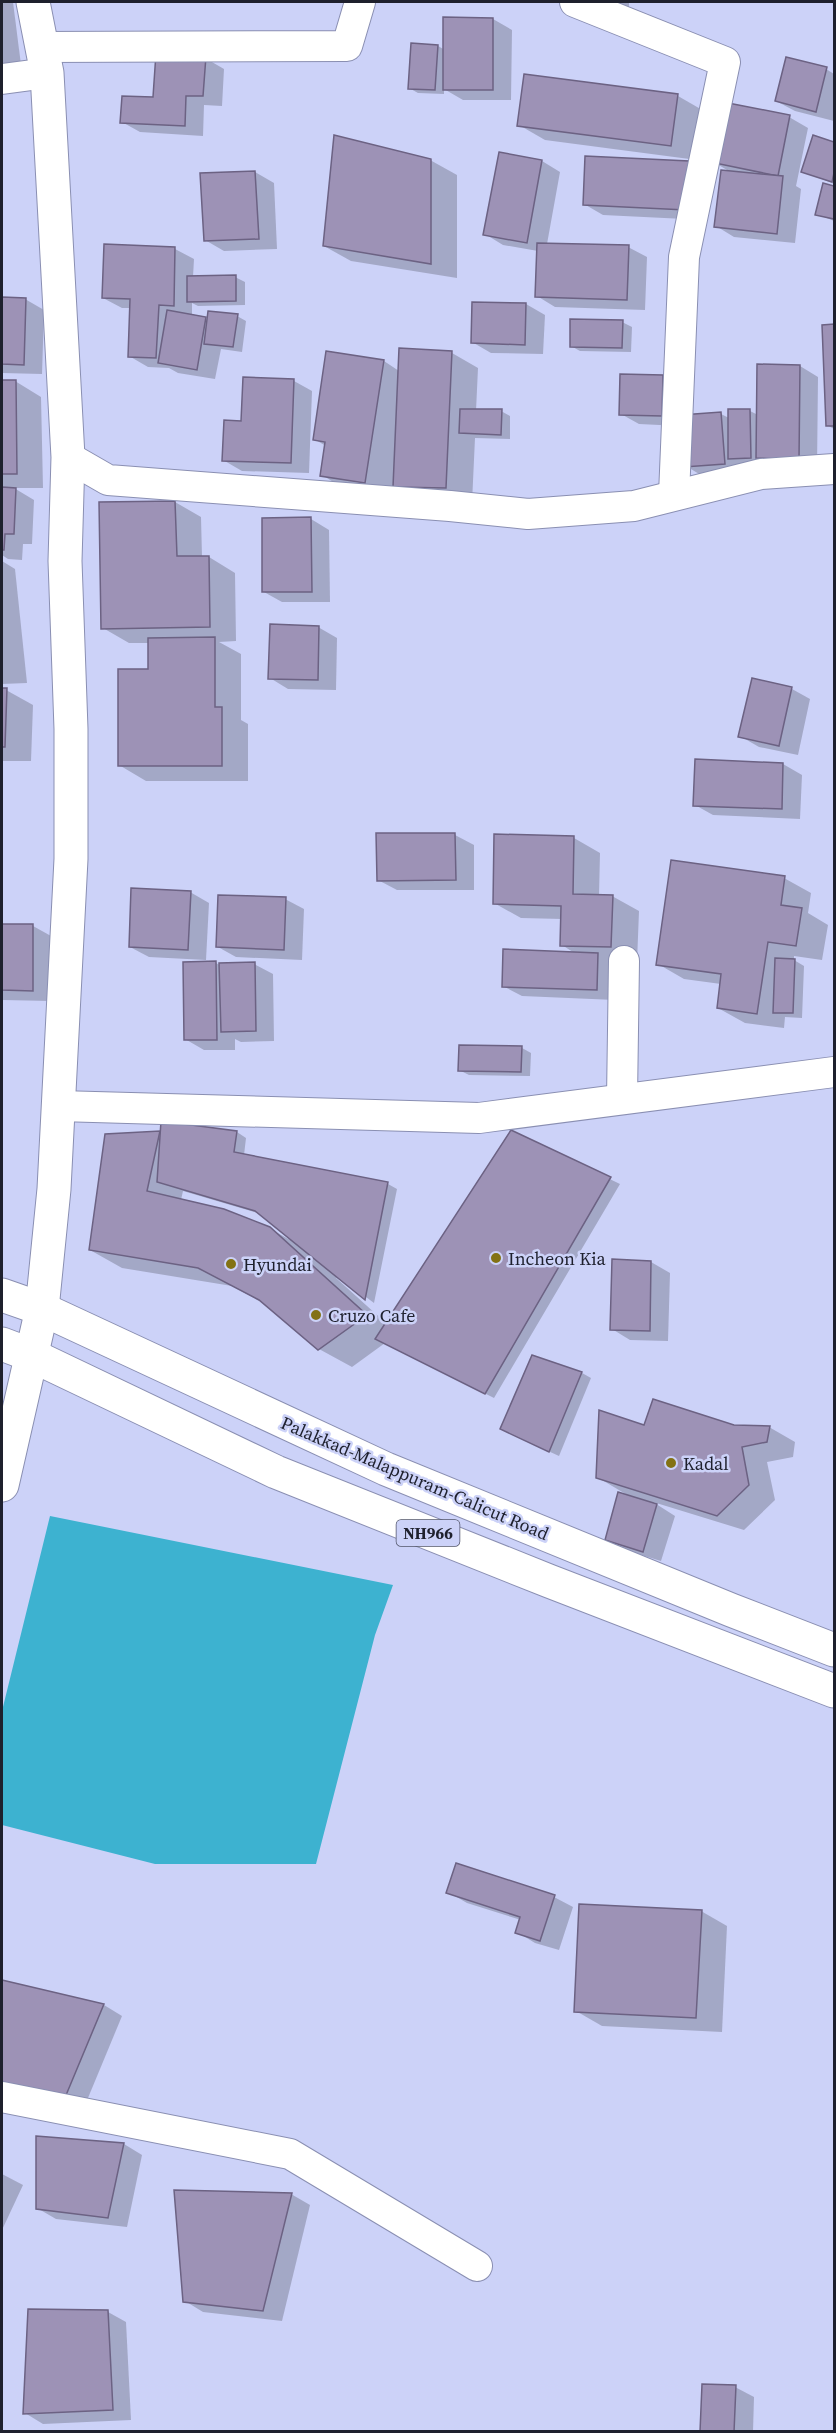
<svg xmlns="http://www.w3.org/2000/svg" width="836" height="2433" viewBox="0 0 836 2433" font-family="'Source Serif 4',serif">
<rect width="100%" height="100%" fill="#ccd2f8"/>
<polygon fill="#3db2d0" points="50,1516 393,1585 375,1635 316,1864 155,1864 2,1825 2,1711"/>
<g fill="#0003" fill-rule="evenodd">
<polygon points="2,2 13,2 21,65 2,68"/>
<polygon points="569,2 629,2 629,9"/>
<polygon points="445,19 493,19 512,30 511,100 463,100 444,89 444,94 418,93 409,88 438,46 445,50"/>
<polygon points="205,58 224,69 222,106 204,105 203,136 140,132 122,122"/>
<polygon points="826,69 834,74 834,121 795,111 776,101"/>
<polygon points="678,96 704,111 697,160 545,140 519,125"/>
<polygon points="789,117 808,128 796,186 801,189 795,243 734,237 716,226 732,173 712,161"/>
<polygon points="814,137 834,143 834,184 803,171"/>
<polygon points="587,158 705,220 603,215 584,204"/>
<polygon points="430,160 457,175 457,278 351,261 324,246"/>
<polygon points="542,161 560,172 547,244 628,247 647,257 645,310 555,307 537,296 538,251 503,245 485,234"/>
<polygon points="255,172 274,183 277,249 224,251 205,240"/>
<polygon points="824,185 834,187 834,221 817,214"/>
<polygon points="106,245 175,249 194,259 193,277 235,277 245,282 245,305 198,306 192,303 192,316 209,320 237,316 246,321 242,352 221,349 215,379 178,373 169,368 148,367 129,356 131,308 122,308 103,298"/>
<polygon points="2,299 25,299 44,310 42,374 2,373"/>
<polygon points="474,303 526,304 545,315 543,354 491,353 472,342"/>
<polygon points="622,322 632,327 631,352 580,351 571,346"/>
<polygon points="824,326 834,326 834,429 827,425"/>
<polygon points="452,353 478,368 476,411 501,411 510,416 510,439 475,438 472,503 391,497 348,491 322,475 326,446 314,439 384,361 399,371"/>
<polygon points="800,366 818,377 817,469 776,468 760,459 760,463 742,463 743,474 704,477 686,466 680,426 639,424 621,414 662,377 681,388 680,416 721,414 729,418 729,411 750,411 758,415"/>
<polygon points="15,381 41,397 43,488 14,488 34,500 32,544 23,544 22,560 8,559 2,555 2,382"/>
<polygon points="294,381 312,391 309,473 242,471 223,460 242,423"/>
<polygon points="175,502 201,517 202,557 209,557 235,573 236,641 219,642 241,654 241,720 248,724 248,781 146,781 119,765 150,670 150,643 129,643 103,628 101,503"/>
<polygon points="311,519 329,530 330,602 282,602 264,592"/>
<polygon points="2,561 15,569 27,683 2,684"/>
<polygon points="318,627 337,638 336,690 288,689 270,678"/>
<polygon points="753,680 792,689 810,699 798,755 759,747 740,736"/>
<polygon points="2,689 6,690 33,705 31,761 2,761"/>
<polygon points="697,761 783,764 802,775 800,819 713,815 695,805"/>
<polygon points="455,835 474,845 474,890 397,890 378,880"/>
<polygon points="574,838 600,853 599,896 612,896 639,911 637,962 609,961 616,965 615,1000 522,996 503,986 576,954 562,945 562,919 521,918 494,903"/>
<polygon points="784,878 811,893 808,913 828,925 822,960 794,956 794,960 804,966 802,1018 785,1017 784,1028 745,1023 718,1008 721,984 684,979 658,964"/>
<polygon points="190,892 209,903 206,960 149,957 130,947"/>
<polygon points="285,899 304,909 302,960 236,957 218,947"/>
<polygon points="2,925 33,926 51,936 51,1001 2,1000"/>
<polygon points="216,963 221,966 254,964 273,974 274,1041 241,1042 235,1039 235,1050 204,1050 185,1039"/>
<polygon points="522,1048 531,1053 530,1076 469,1075 459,1070"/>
<path d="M159,1132H237L246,1138L244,1155L388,1184L397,1189L374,1303L338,1276L336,1278L387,1324L512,1132L620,1184L494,1398L385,1343L352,1367L319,1349L265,1304L232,1286L122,1268L90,1250ZM183,1191L261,1214L291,1238L290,1240L269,1228L181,1200Z"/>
<polygon points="614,1261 651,1262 670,1273 668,1341 630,1340 612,1329"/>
<polygon points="532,1357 582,1373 591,1378 559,1456 511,1434"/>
<polygon points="734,1426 769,1427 795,1442 793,1457 767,1462 775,1500 744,1530 653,1502 675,1516 661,1561 625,1550 606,1540 629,1496 597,1477 645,1427"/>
<polygon points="448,1892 554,1897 573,1907 559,1950 535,1943 517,1932 521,1920 467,1903"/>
<polygon points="701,1911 727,1926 722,2032 602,2026 576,2011"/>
<polygon points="2,1981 104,2005 122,2016 83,2110 2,2100"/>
<polygon points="124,2144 142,2155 127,2227 56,2219 37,2208"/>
<polygon points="2,2174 23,2185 2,2230"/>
<polygon points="291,2194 310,2205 282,2321 203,2312 185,2301"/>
<polygon points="108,2312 126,2322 131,2420 43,2424 25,2413"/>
<polygon points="735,2387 754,2397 753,2432 701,2432"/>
</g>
<g fill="#9d92b6" stroke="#6c6283" stroke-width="1.5">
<polygon points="443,17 493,18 493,90 443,90"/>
<polygon points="411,43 438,45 435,90 408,89"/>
<polygon points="156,53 206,56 203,96 186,96 185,126 120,123 122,96 153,97"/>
<polygon points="786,57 827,67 816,112 775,101"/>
<polygon points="524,74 678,94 671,146 517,126"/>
<polygon points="723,102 790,115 778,176 710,162"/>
<polygon points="334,135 431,159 431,264 323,246"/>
<polygon points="813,135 834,142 834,173 832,182 801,172"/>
<polygon points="499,152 542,160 527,243 483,235"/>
<polygon points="585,156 689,161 686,210 583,205"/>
<polygon points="721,170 783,176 777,234 714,227"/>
<polygon points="255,171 259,239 204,241 200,173"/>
<polygon points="823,183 834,186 834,219 815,215"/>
<polygon points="537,243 629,245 627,300 535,297"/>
<polygon points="104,244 175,247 174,306 159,305 156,358 128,357 130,299 102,298"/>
<polygon points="236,275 236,301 187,302 187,276"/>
<polygon points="2,297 26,298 24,365 2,364"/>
<polygon points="472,302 526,303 525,345 471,343"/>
<polygon points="167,310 206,317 197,370 158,363"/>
<polygon points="208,311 238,314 233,347 204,344"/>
<polygon points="570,319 623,320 622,348 570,347"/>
<polygon points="834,324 834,426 826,426 822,325"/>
<polygon points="399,348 452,351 446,488 393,487"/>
<polygon points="326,351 384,360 365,483 320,476 325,442 313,440"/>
<polygon points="757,364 800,365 799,460 756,458"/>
<polygon points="620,374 663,375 662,416 619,415"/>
<polygon points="243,377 294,379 291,463 222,461 224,420 241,421"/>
<polygon points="2,380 16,380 17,474 2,474"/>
<polygon points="460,409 502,409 501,435 459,433"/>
<polygon points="728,409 750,409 751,458 728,459"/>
<polygon points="721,412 725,464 684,467 681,415"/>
<polygon points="2,487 16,488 14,534 5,534 4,550 2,550"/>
<polygon points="175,501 177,556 209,556 210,627 101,629 99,502"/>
<polygon points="311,517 312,592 262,592 262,518"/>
<polygon points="270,624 319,626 318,680 268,679"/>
<polygon points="215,637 215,707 222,707 222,766 118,766 118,669 148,669 148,638"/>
<polygon points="752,678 792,687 779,746 738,737"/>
<polygon points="2,688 7,688 5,747 2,747"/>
<polygon points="695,759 783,763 782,809 693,806"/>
<polygon points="376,833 455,833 456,880 377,881"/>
<polygon points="494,834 574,836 573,894 613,895 611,947 560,946 561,906 493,904"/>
<polygon points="671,860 785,876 781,905 802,908 796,946 768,942 757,1014 717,1008 721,974 656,965"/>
<polygon points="131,888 191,891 188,950 129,947"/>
<polygon points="218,895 286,897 284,950 216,947"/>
<polygon points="2,924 33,924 33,991 2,990"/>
<polygon points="503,949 598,953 597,990 502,987"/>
<polygon points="775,958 795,959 793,1013 773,1013"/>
<polygon points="216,961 217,1040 184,1040 183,962"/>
<polygon points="255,962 256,1031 221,1032 219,963"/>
<polygon points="459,1045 522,1046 521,1072 458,1071"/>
<polygon points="161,1121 237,1131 234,1152 388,1182 365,1300 255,1211 157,1182"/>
<polygon points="511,1130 611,1177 485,1394 375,1339"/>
<polygon points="160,1131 147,1191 224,1209 270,1227 367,1315 318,1350 259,1300 198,1268 89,1250 105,1134"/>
<polygon points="612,1259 651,1261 650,1331 610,1330"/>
<polygon points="532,1355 582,1372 549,1452 500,1429"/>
<polygon points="653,1399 734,1425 770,1426 767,1442 742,1447 749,1485 717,1516 596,1478 599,1410 644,1425"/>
<polygon points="618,1492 657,1504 643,1552 605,1540"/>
<polygon points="456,1863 555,1895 540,1941 515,1933 520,1917 446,1893"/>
<polygon points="579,1904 702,1910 696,2018 574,2012"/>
<polygon points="2,1980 104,2004 64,2100 2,2093"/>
<polygon points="36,2136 124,2143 108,2218 36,2209"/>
<polygon points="174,2190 292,2193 263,2311 183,2302"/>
<polygon points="28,2309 108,2310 113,2410 23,2414"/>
<polygon points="702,2384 736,2385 734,2432 700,2432"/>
</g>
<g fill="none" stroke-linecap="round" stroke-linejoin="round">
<defs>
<g id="minor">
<polyline points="575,2 725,62 684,257 674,495"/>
<polyline points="42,47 347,46 360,2"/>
<polyline points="2,79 47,73"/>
<polyline points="68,457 108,480 450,506 528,514 634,506 761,474 834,469"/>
<polyline points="622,1099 624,961"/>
<polyline points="59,1106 479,1118 834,1072"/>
<polyline points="2,2097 290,2154 477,2266"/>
</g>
<polyline id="tertiary" points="2,1485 42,1309 54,1189 71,859 71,729 65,561 68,457 47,73 33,2"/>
<g id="trunk">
<polyline points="2,1295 42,1309 386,1469 731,1610 834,1650"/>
<polyline points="2,1344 31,1355 276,1472 549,1581 834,1691"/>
</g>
</defs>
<use href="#minor" stroke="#8a8fb2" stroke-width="32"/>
<use href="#tertiary" stroke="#8a8fb2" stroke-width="35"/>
<use href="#trunk" stroke="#8a8fb2" stroke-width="35"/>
<use href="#minor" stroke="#fff" stroke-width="30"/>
<use href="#tertiary" stroke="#fff" stroke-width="33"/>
<use href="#trunk" stroke="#fff" stroke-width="33"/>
</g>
<g fill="#837214" stroke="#ccd2f8" stroke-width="2">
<circle cx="496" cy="1258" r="6"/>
<circle cx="231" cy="1264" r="6"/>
<circle cx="316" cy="1315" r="6"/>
<circle cx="671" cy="1463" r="6"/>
</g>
<g text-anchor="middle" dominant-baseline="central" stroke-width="5" stroke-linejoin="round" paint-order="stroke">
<rect fill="#ccd2f8" stroke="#52556a" stroke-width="1.5" x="396.5" y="1520" width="63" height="26" rx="4.5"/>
<g font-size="16" font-weight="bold" fill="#1e202d">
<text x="428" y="1533">NH966</text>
</g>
<g font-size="18" fill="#1e202d" stroke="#ccd2f8" text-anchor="start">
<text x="508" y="1258">Incheon Kia</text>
<text x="243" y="1264">Hyundai</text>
<text x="328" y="1315">Cruzo Cafe</text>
<text x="683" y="1463">Kadal</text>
</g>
<g font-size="18" fill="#1e202d" stroke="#ccd2f8">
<text transform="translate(415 1478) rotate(23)">Palakkad-Malappuram-Calicut Road</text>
</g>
</g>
<rect width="836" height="2433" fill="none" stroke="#1e202d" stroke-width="6"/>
</svg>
